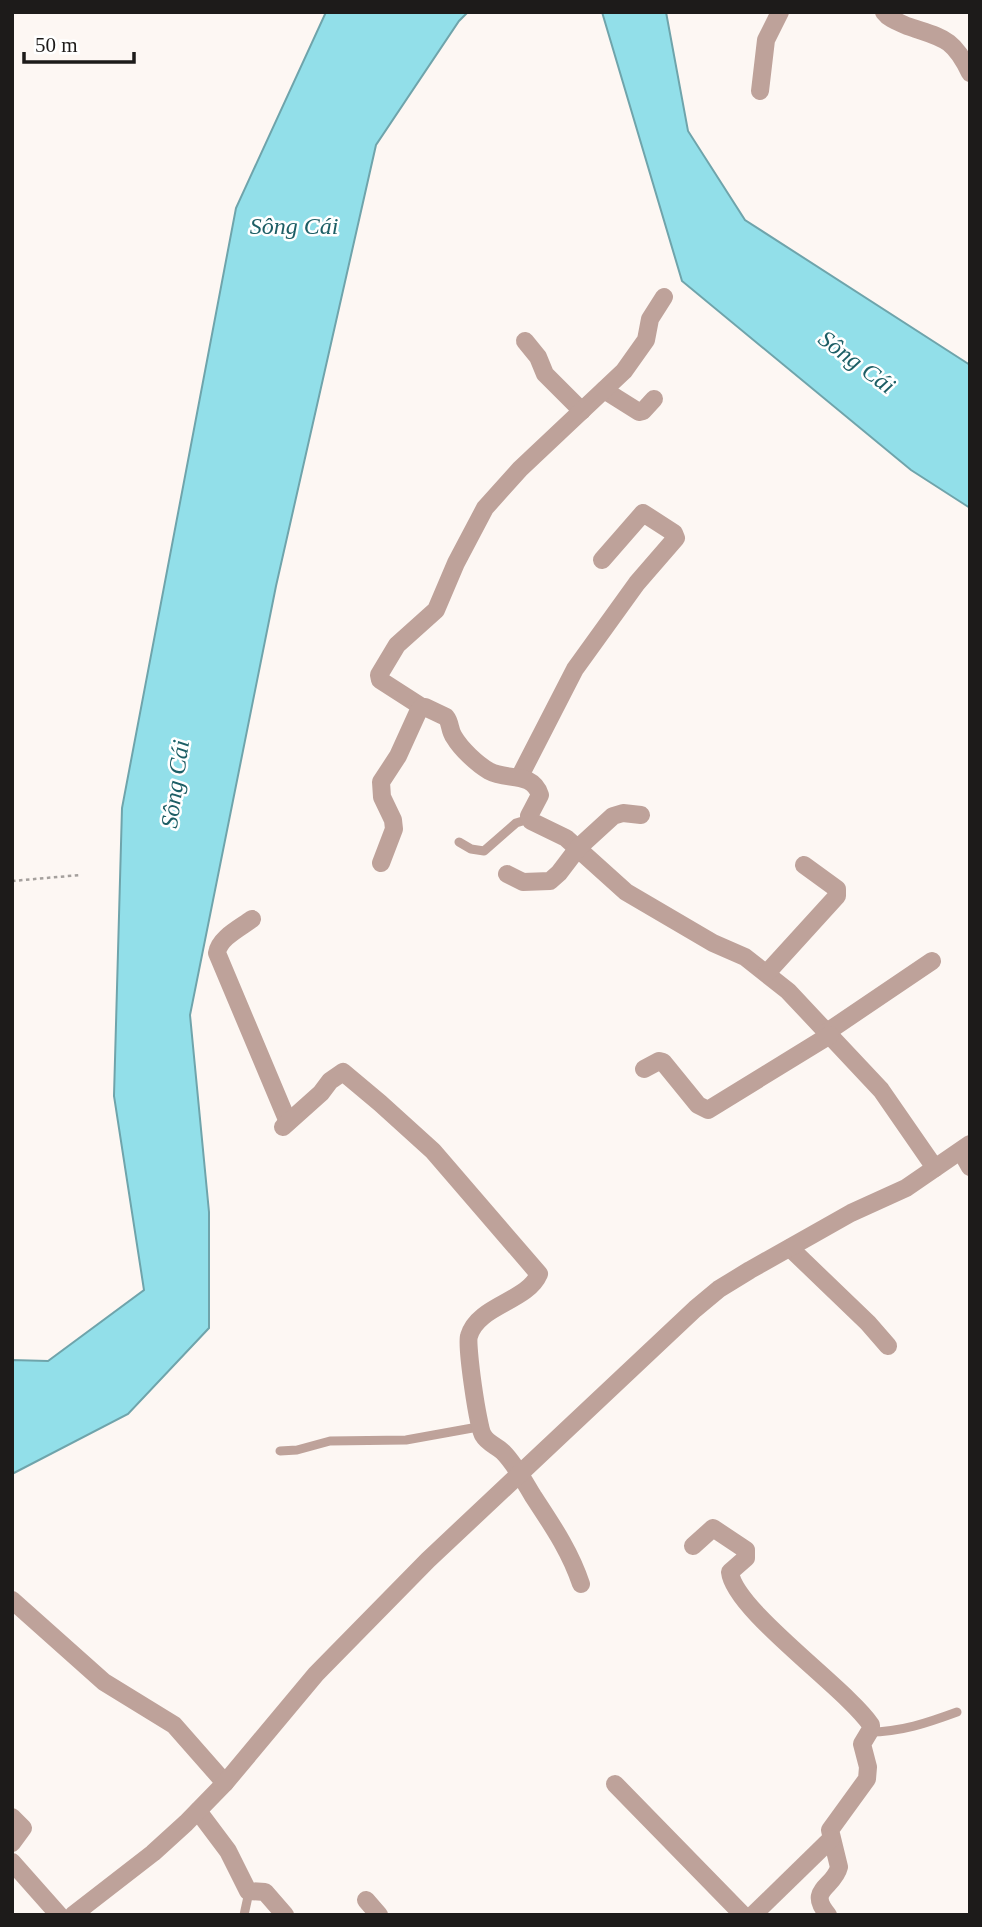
<svg xmlns="http://www.w3.org/2000/svg" width="982" height="1927" viewBox="0 0 982 1927" font-family="'Times New Roman',serif">
<rect width="100%" height="100%" fill="#fdf7f3"/>
<g fill="#92dfe9" stroke="#6fa4ab" stroke-width="2">
<polygon points="326,12 468,12 459,21 376,145 276,586 190,1015 209,1212 209,1328 128,1414 12,1474 12,1360 48,1361 144,1290 114,1096 122,808 236,208"/>
<polygon points="602,12 666,12 688,131 745,220 970,365 970,508 911,470 682,281"/>
</g>
<g fill="none" stroke-linecap="round" stroke-linejoin="round">
<polyline stroke="#a5a09d" stroke-width="2.5" stroke-dasharray="3.5 3.5" stroke-linecap="butt" points="12,881 80,875"/>
<g stroke="#bea29a" stroke-width="9">
<polyline points="459,842 471,849 484,851 516,823 529,819"/>
<polyline points="280,1451 297,1450 330,1441 406,1440 478,1427"/>
<path d="M869,1732C901,1732 927,1723 957,1712"/>
<polyline points="244,1915 249,1892"/>
</g>
<g stroke="#bea29a" stroke-width="18">
<path d="M884,12C890,20 899,22 907,26C942,38 953,37 970,73"/>
<polyline points="760,91 766,40 780,12"/>
<polyline points="525,341 538,357 545,374 582,411"/>
<polyline points="604,390 639,412 643,411 654,399"/>
<polyline points="422,707 380,680 379,675 397,645 436,610 456,563 485,508 520,469 624,371 646,340 650,319 664,297"/>
<polyline points="520,776 575,669 637,583 676,538 674,533 643,513 602,560"/>
<path d="M381,863L394,829L393,820L382,797L381,782L398,756L418,712L422,707H425L446,717C451,723 449,730 454,737C461,749 477,764 489,771C507,781 532,771 540,795L529,816L531,821L566,838L626,892L713,943L745,957L788,991L881,1090L935,1168"/>
<polyline points="507,874 523,882 550,881 559,873 578,848 613,816 623,813 641,815"/>
<path d="M252,919C240,928 219,938 217,953L288,1122"/>
<polyline points="767,973 837,896 837,889 804,865"/>
<polyline points="827,1032 932,961"/>
<polyline points="644,1069 659,1061 663,1062 698,1105 708,1110 830,1035"/>
<path d="M283,1127L321,1093L330,1081L343,1072L380,1103L433,1151L539,1274C527,1302 478,1305 469,1336C466,1345 478,1428 483,1435C488,1444 496,1445 503,1452C515,1464 524,1481 533,1496C552,1525 570,1551 581,1584"/>
<polyline points="961,1151 970,1167"/>
<polyline points="790,1248 868,1323 888,1346"/>
<path d="M693,1546L713,1528L746,1550V1558L730,1572C734,1610 846,1688 871,1725V1729L862,1744L868,1767L867,1779L830,1830L839,1867C834,1888 806,1889 828,1915"/>
<polyline points="12,1600 104,1682 174,1725 225,1783"/>
<polyline points="615,1784 743,1915"/>
<polyline points="198,1811 228,1851 248,1891 265,1892 285,1915"/>
<polyline points="12,1817 23,1828 12,1843"/>
<polyline points="12,1862 59,1915"/>
<polyline points="366,1900 379,1915"/>
<polyline points="73,1915 153,1853 186,1823 225,1783 316,1674 428,1560 695,1309 719,1289 750,1270 851,1213 906,1188 970,1144"/>
<polyline points="753,1915 831,1839"/>
</g>
</g>
<g text-anchor="middle" dominant-baseline="central" stroke-width="5" stroke-linejoin="round" paint-order="stroke">
<g font-size="24" font-style="italic" fill="#1d5e65" stroke="#fff">
<text x="294" y="226">Sông Cái</text>
<text transform="translate(857 362) rotate(37)">Sông Cái</text>
<text transform="translate(175 784) rotate(-82)">Sông Cái</text>
</g>
</g>
<rect width="982" height="1927" fill="none" stroke="#1d1b1a" stroke-width="28"/>
<path d="M24 52v10h110v-10" fill="none" stroke="#1d1b1a" stroke-width="3.5"/>
<text x="35" y="52" font-size="21" fill="#1d1b1a" stroke="#ffffff" stroke-width="5" paint-order="stroke">50 m</text>
</svg>
